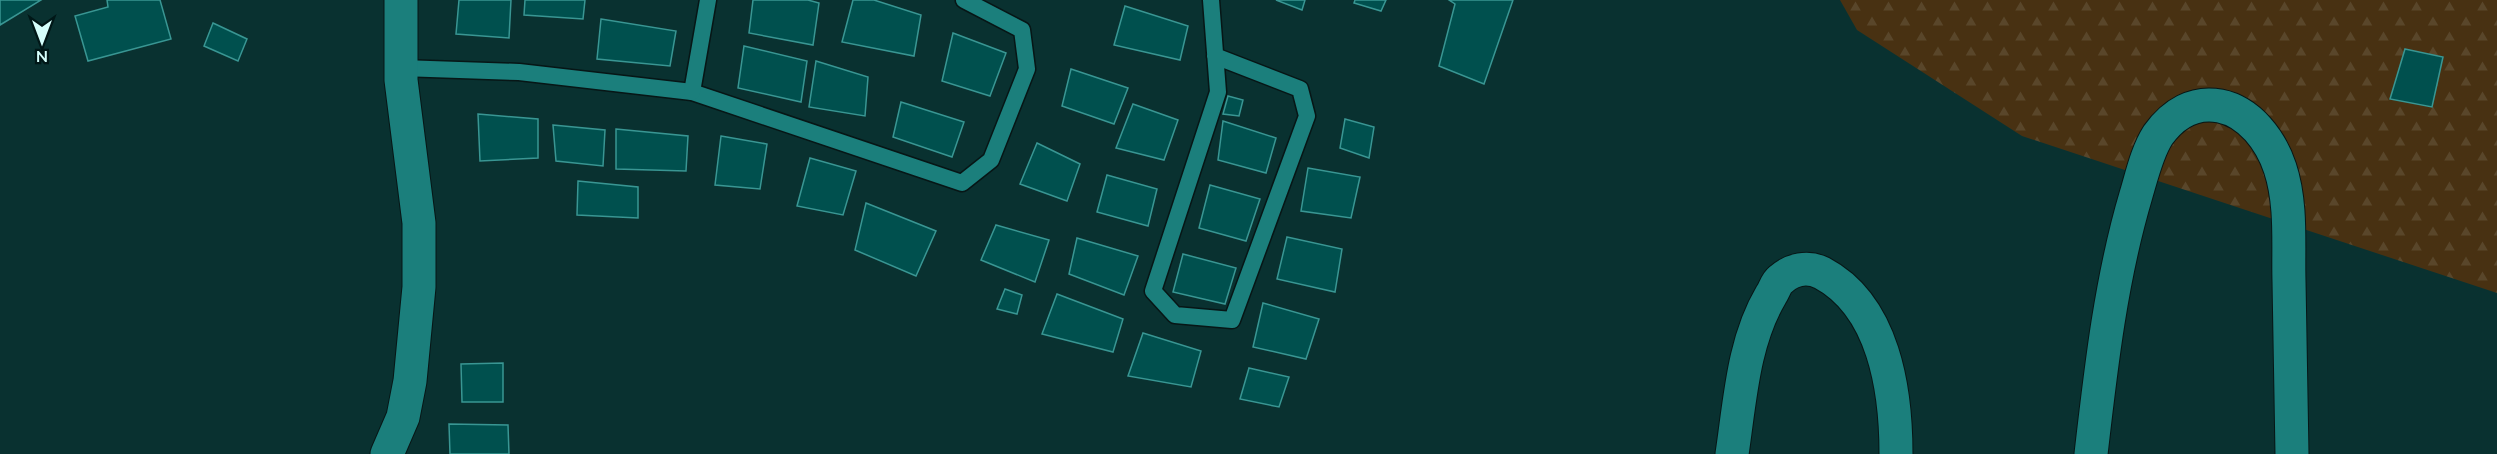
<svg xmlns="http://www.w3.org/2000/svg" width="2497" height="454" viewBox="0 0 2497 454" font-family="Mulish,sans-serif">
<defs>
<pattern id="forest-firs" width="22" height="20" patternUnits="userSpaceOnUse" patternTransform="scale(1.5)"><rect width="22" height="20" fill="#483112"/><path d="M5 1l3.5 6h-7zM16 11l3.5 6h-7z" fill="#59462a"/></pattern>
</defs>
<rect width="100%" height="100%" fill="#093130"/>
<polygon fill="url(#forest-firs)" points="1840,0 2497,0 2497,293 2022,136 1857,30"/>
<g fill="#00504e" stroke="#399693" stroke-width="1.5">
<polygon points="0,0 41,0 0,25"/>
<polygon points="107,0 160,0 171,39 88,61 75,16 108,7"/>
<polygon points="459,0 511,0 509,38 456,34"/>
<polygon points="525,0 585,0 583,19 524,15"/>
<polygon points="753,0 808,0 819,3 813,45 749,33"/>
<polygon points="853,0 874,0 921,15 914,56 842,42"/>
<polygon points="1276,0 1305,0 1302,10"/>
<polygon points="1355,0 1386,0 1381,11 1354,3"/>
<polygon points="1449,0 1513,0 1484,84 1439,66 1455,4"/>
<polygon points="1125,6 1188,26 1180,60 1114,45"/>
<polygon points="601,19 676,31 670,66 597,59"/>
<polygon points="213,23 247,39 238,61 204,46"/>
<polygon points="953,33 1006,53 990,96 942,81"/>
<polygon points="744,46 807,61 801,102 738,88"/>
<polygon points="2405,49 2443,57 2432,107 2390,99"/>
<polygon points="816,61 868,77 865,116 809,107"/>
<polygon points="1071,69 1128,88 1114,124 1062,106"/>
<polygon points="1228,96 1243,100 1239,116 1223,114"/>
<polygon points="901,102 964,122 952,157 893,137"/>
<polygon points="1133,104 1178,120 1164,160 1116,148"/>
<polygon points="478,114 538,119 538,158 480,161"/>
<polygon points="1345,119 1374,127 1369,158 1340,148"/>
<polygon points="1223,121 1276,138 1266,173 1218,160"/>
<polygon points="553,125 605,130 603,166 556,161"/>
<polygon points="616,129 688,136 686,171 616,169"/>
<polygon points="721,136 767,144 760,189 715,185"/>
<polygon points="1037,143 1080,164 1067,201 1020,184"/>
<polygon points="810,158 856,171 843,215 797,206"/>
<polygon points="1308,168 1360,177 1351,218 1301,211"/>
<polygon points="1107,175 1157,189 1148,226 1097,212"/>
<polygon points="578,181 638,187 638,218 577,215"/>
<polygon points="1210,185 1260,199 1246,241 1199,228"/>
<polygon points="866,203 936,231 916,276 855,250"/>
<polygon points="996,225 1049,240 1035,282 981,260"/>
<polygon points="1287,237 1342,249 1335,292 1277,279"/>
<polygon points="1077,238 1138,256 1124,295 1069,274"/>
<polygon points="1183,254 1236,268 1225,304 1173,292"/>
<polygon points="1005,289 1022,295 1017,314 997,309"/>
<polygon points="1057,294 1123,319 1113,352 1042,334"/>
<polygon points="1263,303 1319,319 1306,359 1253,347"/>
<polygon points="1143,333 1201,351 1191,387 1128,376"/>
<polygon points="503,363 503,402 462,402 461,364"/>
<polygon points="1249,368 1289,377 1279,407 1240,399"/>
<polygon points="449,424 508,425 509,454 450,454"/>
</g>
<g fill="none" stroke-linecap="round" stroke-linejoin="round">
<defs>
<g id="service">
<polyline points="1211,0 1218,92 1153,291 1175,315 1232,320 1307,116 1300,89 1215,56"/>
<polyline points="401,68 519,72 692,92 962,183 991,160 1027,69 1022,30 964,0"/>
<polyline points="692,92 708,0"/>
</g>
<g id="tertiary">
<polyline points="387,454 403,417 410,381 419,287 419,223 401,80 401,0"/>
<path d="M1732,454C1740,401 1743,342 1771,295C1774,291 1776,283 1780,280C1792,269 1808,266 1822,273C1884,306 1896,390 1896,454"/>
<path d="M2091,454C2101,367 2111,279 2136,195C2142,175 2147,152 2158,135C2173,114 2194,101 2220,106C2250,112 2271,141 2280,168C2292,204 2288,245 2289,281C2290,339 2291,396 2292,454"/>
</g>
</defs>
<use href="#service" stroke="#071616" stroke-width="19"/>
<use href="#tertiary" stroke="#071616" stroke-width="35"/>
<use href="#service" stroke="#1b7f7c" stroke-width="16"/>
<use href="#tertiary" stroke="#1b7f7c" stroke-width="33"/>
</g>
<g transform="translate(42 42) rotate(180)" stroke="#001717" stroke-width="4.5" paint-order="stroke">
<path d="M0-4.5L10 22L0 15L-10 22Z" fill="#d5fffc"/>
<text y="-9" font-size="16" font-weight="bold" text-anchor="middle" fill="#d5fffc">N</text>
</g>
</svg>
